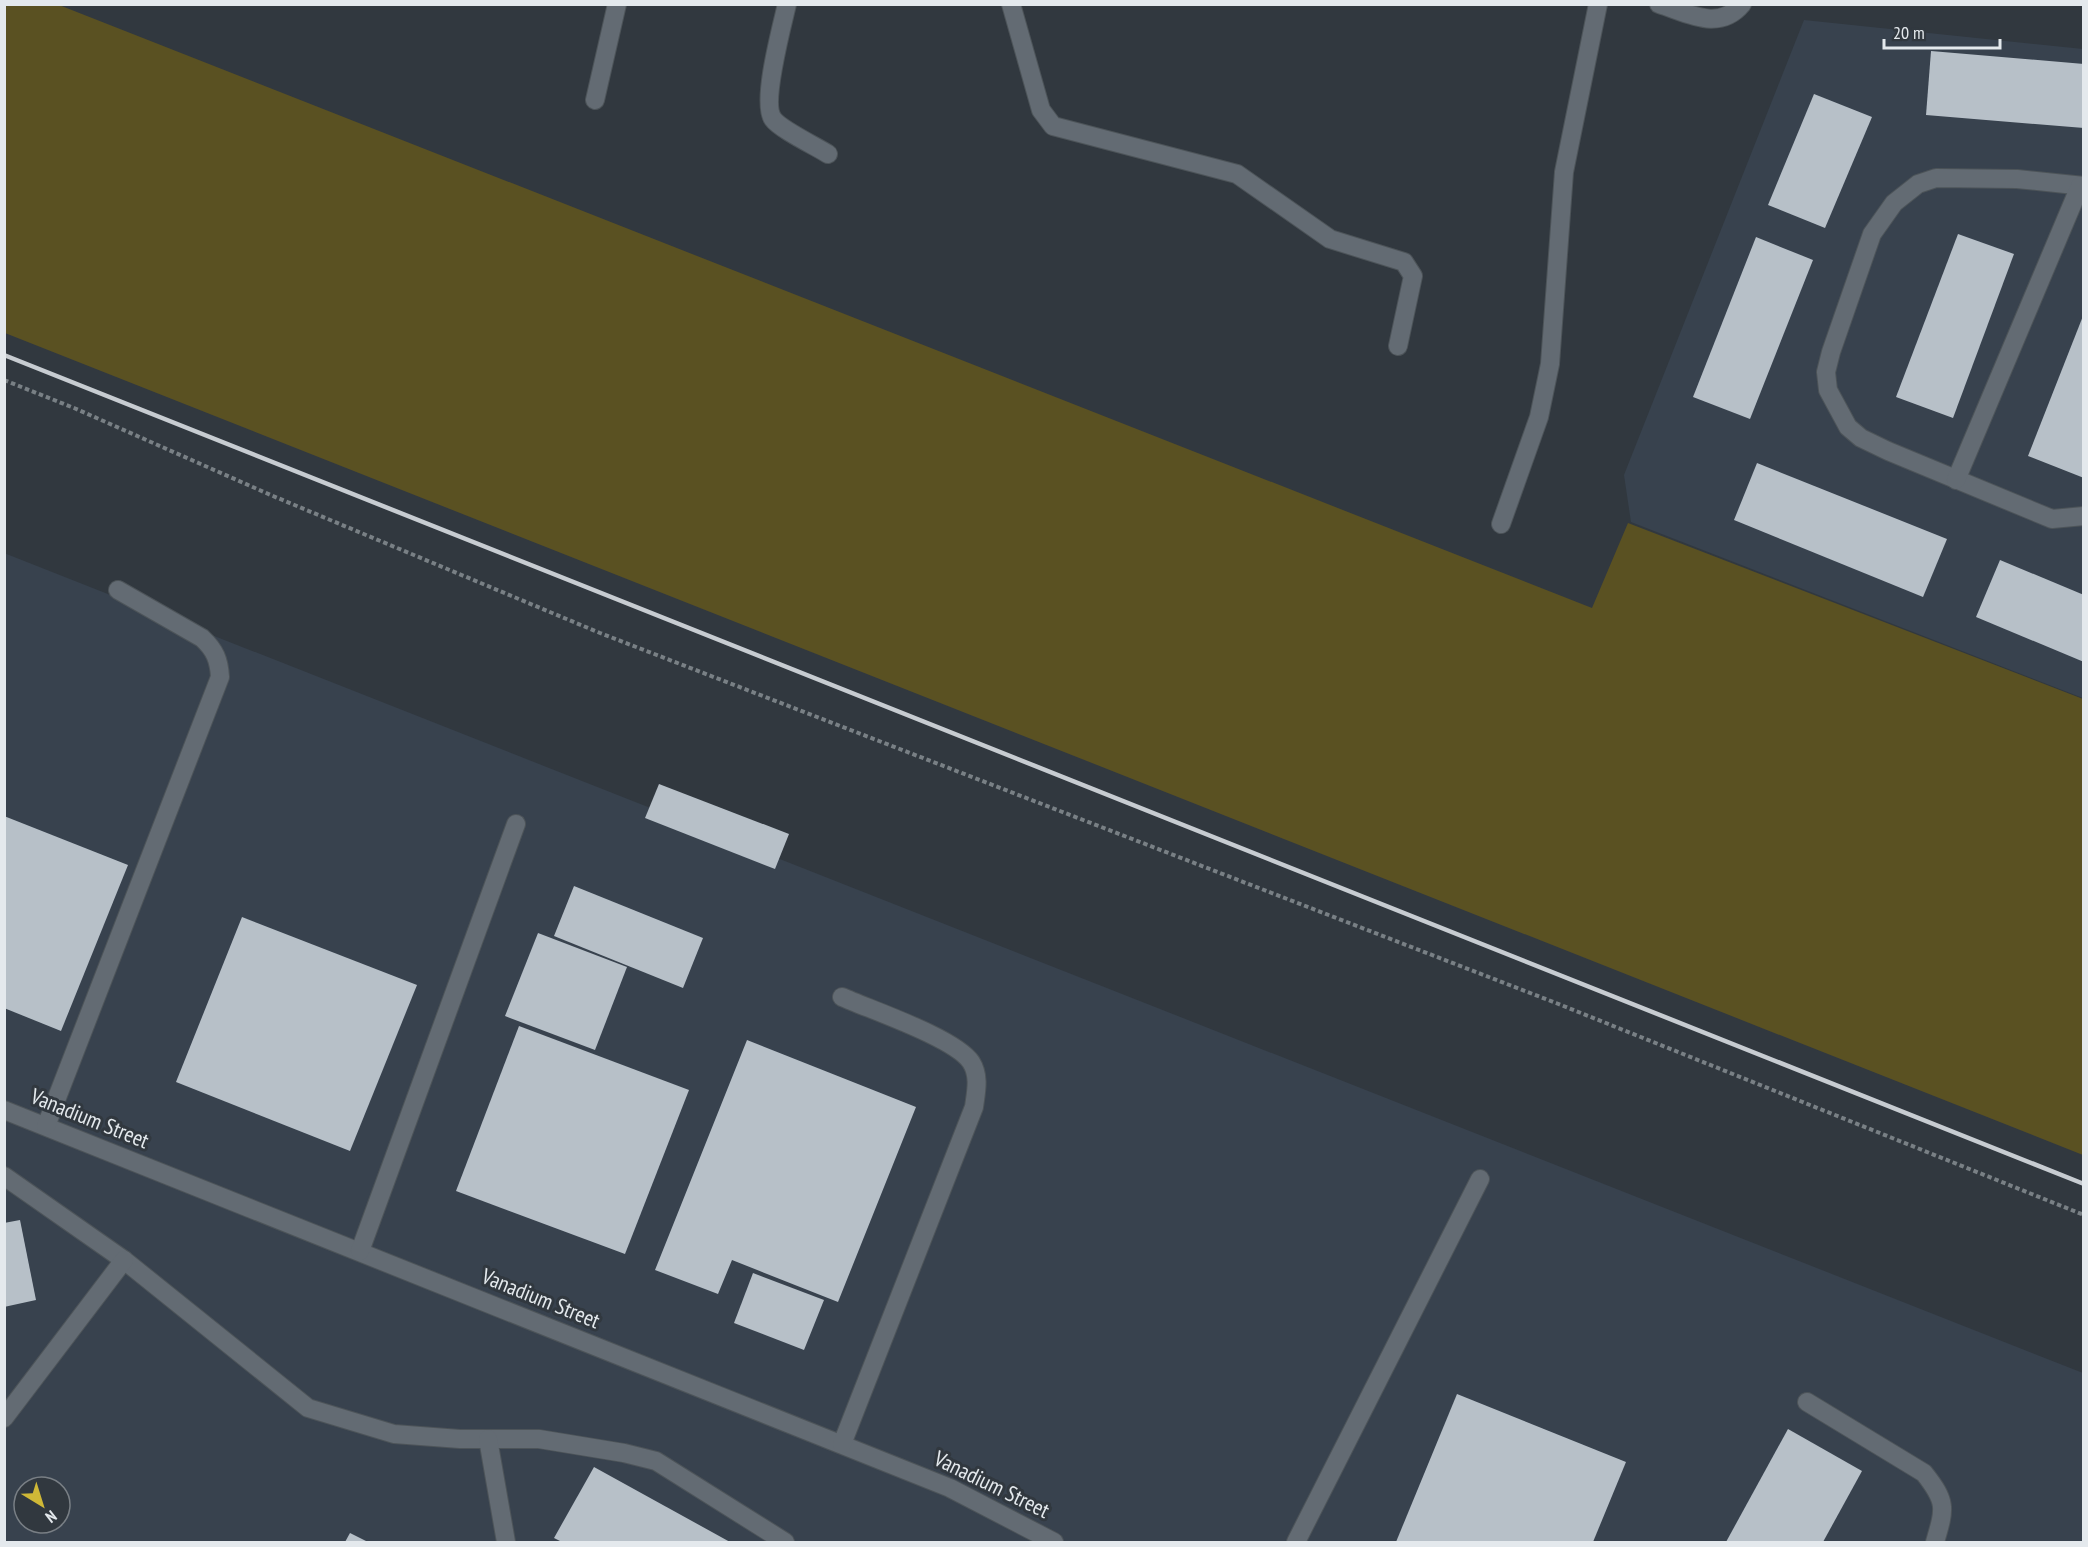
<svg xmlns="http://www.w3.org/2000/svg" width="2088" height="1547" viewBox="0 0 2088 1547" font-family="'PT Sans Narrow',sans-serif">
<rect width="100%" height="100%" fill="#31383f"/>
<g fill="#38424e" fill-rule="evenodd">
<polygon points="1804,20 2083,49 2083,698 1631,522 1624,475"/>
<path d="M4,553L2083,1373V1542H5ZM24,1487H60V1523H24Z"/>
</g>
<polygon fill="#5a5122" points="4,5 59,5 1592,608 1628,523 2083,699 2083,1155 5,333"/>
<g fill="#b7c0c8">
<polygon points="1931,51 2084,64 2084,128 1926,115"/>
<polygon points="1814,94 1872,117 1825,228 1768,205"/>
<polygon points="1958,234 2014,254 1953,418 1896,397"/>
<polygon points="1756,237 1813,260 1750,419 1693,397"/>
<polygon points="2083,316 2084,316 2084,478 2028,456"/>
<polygon points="1757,463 1947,539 1923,597 1734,520"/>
<polygon points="2000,560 2084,595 2084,662 1976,617"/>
<polygon points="659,784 789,834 775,869 645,818"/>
<polygon points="4,816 128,865 61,1031 4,1008"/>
<polygon points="574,886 703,938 683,988 554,936"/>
<polygon points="242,917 417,985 350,1151 176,1082"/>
<polygon points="538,933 627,967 595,1050 505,1016"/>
<polygon points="519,1026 689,1090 625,1254 456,1191"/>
<polygon points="747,1040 916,1107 838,1302 732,1260 718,1294 655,1270"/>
<polygon points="20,1220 36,1300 4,1307 4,1223"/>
<polygon points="753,1273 824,1300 804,1350 734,1323"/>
<polygon points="1457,1394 1626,1462 1593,1542 1396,1542"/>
<polygon points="1788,1429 1862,1471 1823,1542 1726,1542"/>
<polygon points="594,1467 730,1542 562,1542 554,1538"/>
<polygon points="350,1533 368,1542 345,1542"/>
</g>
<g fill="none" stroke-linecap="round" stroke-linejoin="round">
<defs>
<g id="minor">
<path d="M787,4C782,26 761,103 773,119C780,129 815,146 828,154"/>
<polyline points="1011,4 1041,110 1053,126 1237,174 1330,239 1404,262 1413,276 1398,346"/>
<path d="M1659,4C1688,13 1719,32 1742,4"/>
<polyline points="595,100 617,4"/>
<polyline points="2084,186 2017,179 1936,178 1918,184 1894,203 1872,234 1831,352 1826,372 1828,390 1848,427 1861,438 1888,451 2052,519 2084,516"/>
<polyline points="1956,480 2080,186"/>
<polyline points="1501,524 1539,417 1550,364 1564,172 1598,4"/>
<polyline points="4,1110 950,1488 1054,1542"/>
<path d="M46,1126L220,677C219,660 215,650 202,638L118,590"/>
<polyline points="4,1176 124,1260 308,1408 394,1434 460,1439 539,1439 624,1453 656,1461 785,1542"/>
<polyline points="360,1251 516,824"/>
<path d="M1807,1402L1924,1473C1947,1502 1945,1508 1935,1542"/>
<polyline points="4,1418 124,1260"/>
<polyline points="488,1439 506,1542"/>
<path d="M842,1444L974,1107C976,1092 980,1076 971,1062C955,1038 871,1010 842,997"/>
<polyline points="1296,1542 1480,1179"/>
</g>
</defs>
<use href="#minor" stroke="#4d5459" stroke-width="20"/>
<polyline stroke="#798085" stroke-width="4" stroke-dasharray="4.5 3" stroke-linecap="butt" points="4,380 74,408 273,496 600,633 1556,1003 2084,1215"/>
<use href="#minor" stroke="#636b73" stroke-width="18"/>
<polyline stroke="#c7ccd1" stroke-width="4.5" points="4,355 2084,1184"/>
</g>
<g text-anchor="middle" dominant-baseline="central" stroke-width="6" stroke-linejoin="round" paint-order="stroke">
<g font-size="22" fill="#e4e9ed" stroke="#31383f">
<text transform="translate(90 1118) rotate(22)">Vanadium Street</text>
<text transform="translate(541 1298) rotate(22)">Vanadium Street</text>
<text transform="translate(992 1484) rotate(26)">Vanadium Street</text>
</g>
</g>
<rect width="2088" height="1547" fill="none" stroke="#e4e9ed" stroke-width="12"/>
<g transform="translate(42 1505) rotate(142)"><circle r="28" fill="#31383f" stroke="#797f85" stroke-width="1.5"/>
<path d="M0-4.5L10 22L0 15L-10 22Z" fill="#cfb837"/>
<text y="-9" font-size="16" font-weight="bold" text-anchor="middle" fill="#e4e9ed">N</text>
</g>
<path d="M1884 39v9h116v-9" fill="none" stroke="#e4e9ed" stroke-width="3"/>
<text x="1893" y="39" font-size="18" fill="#e4e9ed" stroke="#31383f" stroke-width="4.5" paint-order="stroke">20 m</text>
</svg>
